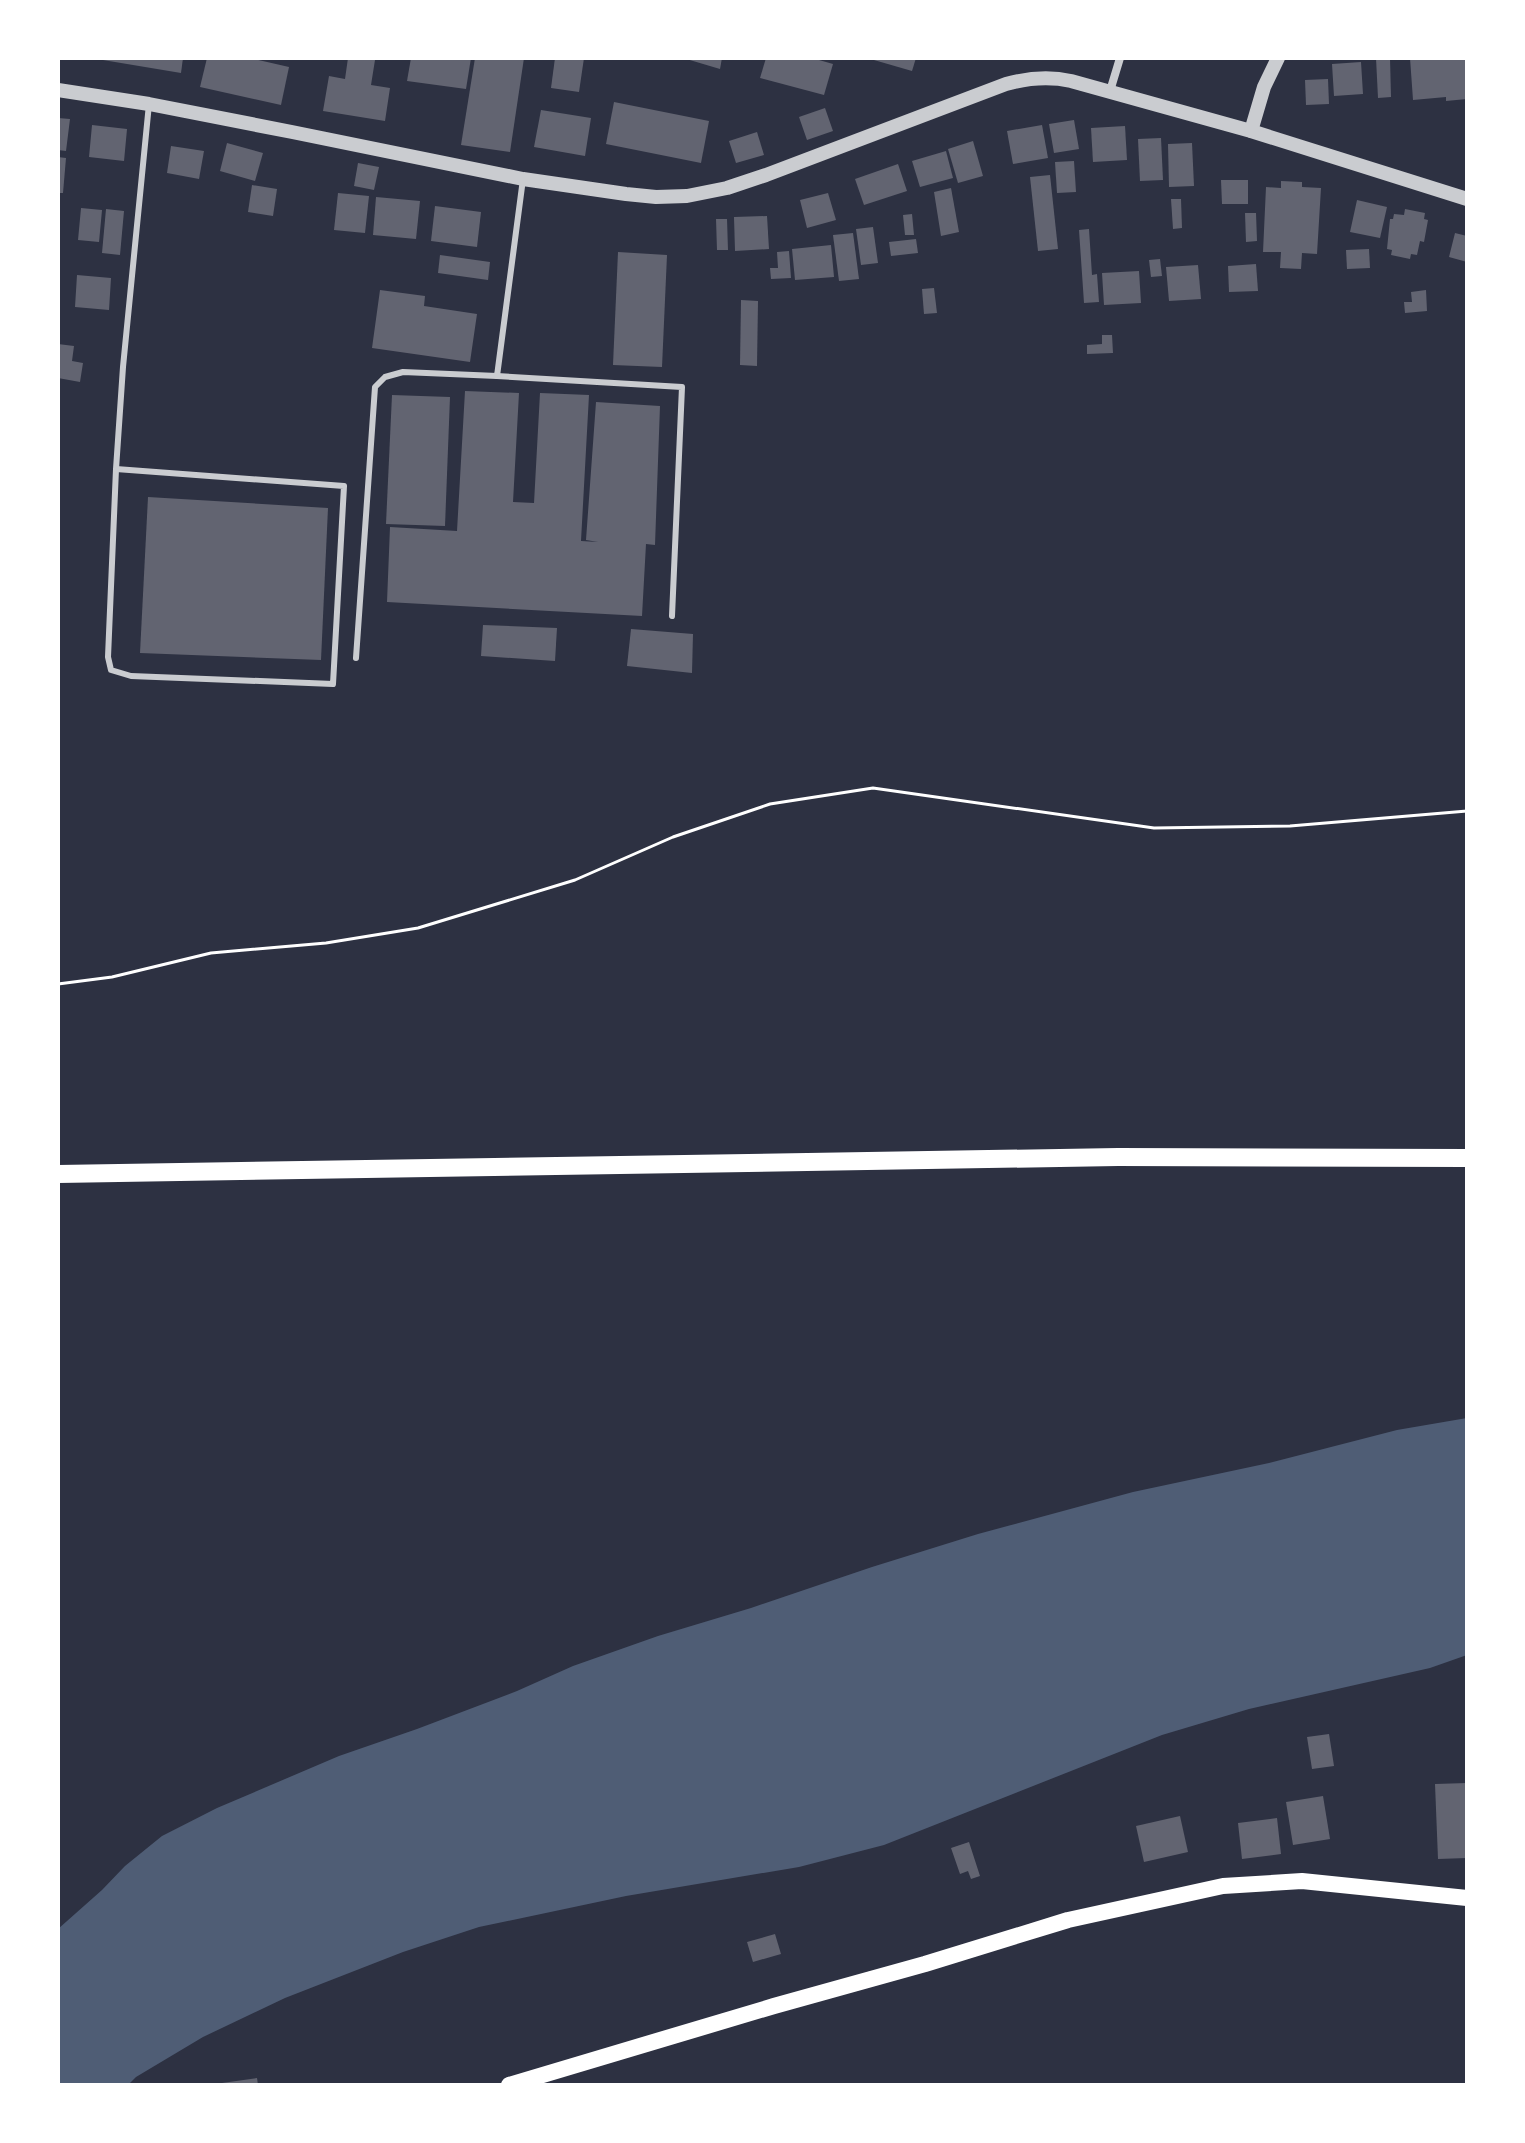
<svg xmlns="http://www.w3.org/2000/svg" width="1525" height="2143" viewBox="0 0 1525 2143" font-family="'Alegreya Sans',sans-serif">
<rect width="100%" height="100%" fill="#2d3142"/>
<polygon fill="#4f5d75" points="1467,1418 1467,1655 1430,1668 1249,1709 1162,1735 884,1845 799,1867 626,1896 479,1927 403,1952 285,1998 203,2037 136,2077 128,2085 58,2085 58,1929 102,1890 125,1866 162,1836 217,1808 339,1756 417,1729 517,1691 573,1666 658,1636 751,1608 872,1567 978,1534 1133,1492 1269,1463 1397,1430"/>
<g fill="#626471">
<polygon points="103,58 183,58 181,73 103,60"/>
<polygon points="207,58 250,58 289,67 281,105 200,87"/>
<polygon points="348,58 375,60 371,85 390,88 385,121 323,111 329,76 345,79"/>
<polygon points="411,58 471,58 466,89 407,81"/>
<polygon points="475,58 524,58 510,152 461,145"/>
<polygon points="555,58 584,58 579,92 551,88"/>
<polygon points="683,58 722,58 720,69"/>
<polygon points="766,58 812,58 833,64 824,95 760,78"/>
<polygon points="867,58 916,58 912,71"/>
<polygon points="1376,58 1390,58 1391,97 1378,98"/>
<polygon points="1410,58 1467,58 1467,99 1446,101 1446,97 1413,100"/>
<polygon points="1361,62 1363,94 1334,96 1332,64"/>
<polygon points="1328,79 1329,104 1306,105 1305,80"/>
<polygon points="614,102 709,121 701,163 606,144"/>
<polygon points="825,108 833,131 807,140 799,117"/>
<polygon points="541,110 591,118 585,156 534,147"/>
<polygon points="58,118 70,119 66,151 58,150"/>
<polygon points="1074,120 1079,149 1054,153 1049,124"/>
<polygon points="92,125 127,129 124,161 89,157"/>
<polygon points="1042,125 1048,158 1013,164 1007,131"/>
<polygon points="1125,126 1127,160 1093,162 1091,128"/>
<polygon points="757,132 764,155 736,163 729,141"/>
<polygon points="1161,138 1163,180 1140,181 1138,139"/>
<polygon points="973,141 983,176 958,183 948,149"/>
<polygon points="227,143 263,153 255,181 220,171"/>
<polygon points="1192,143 1194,186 1169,187 1168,144"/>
<polygon points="171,146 204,151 199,179 167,173"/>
<polygon points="946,151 953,178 920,187 912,161"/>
<polygon points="58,157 66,158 63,193 58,193"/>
<polygon points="1074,161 1076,192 1057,193 1055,162"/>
<polygon points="358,163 379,167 374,190 354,186"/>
<polygon points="898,164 907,191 864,205 855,179"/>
<polygon points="1050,175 1058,249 1038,251 1030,177"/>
<polygon points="1221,180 1248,180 1248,204 1222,204"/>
<polygon points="1281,181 1302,182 1302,187 1321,188 1317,254 1302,253 1301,269 1280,268 1281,252 1263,252 1266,187 1281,188"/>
<polygon points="252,185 277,189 273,216 248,212"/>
<polygon points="951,188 959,232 941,236 934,192"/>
<polygon points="338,193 369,196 365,233 334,230"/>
<polygon points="828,193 836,220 807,228 800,200"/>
<polygon points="376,197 420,201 416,239 373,235"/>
<polygon points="1171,199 1181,199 1182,228 1173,229"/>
<polygon points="1357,200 1387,207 1380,238 1350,232"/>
<polygon points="435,206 481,212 477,247 431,241"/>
<polygon points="81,208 102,210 99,242 78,240"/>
<polygon points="106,209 124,211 120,255 102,253"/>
<polygon points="1405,209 1425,213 1424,219 1428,220 1424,242 1420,241 1417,255 1411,254 1410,259 1391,255 1392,250 1387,249 1390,219 1393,219 1394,214 1404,215"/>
<polygon points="1245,213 1256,213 1257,241 1246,242"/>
<polygon points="912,214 914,235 905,235 903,215"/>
<polygon points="767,216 769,249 735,251 734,217"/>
<polygon points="716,219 727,219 728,250 717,250"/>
<polygon points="873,227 878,263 861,265 856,229"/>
<polygon points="1089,229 1092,275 1097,274 1099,302 1084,303 1079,230"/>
<polygon points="853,233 859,279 839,281 833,235"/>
<polygon points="1455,233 1467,236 1467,262 1449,257"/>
<polygon points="916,239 918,253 891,256 889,242"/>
<polygon points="831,245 834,277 795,280 792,249"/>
<polygon points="1369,249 1370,268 1347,269 1346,250"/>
<polygon points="789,251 791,278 771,279 770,268 778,268 777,252"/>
<polygon points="618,252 667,255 662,367 613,365"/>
<polygon points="440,255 490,262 488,280 438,273"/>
<polygon points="1160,259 1162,276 1151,277 1149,260"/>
<polygon points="1256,264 1258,291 1229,292 1228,266"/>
<polygon points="1198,265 1201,299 1169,301 1166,267"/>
<polygon points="1139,271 1141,303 1104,305 1102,273"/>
<polygon points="77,275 111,278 109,310 75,307"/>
<polygon points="934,288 937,313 924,314 922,289"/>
<polygon points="380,290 425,296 424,306 477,314 470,362 372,348"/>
<polygon points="1426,290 1427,311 1405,313 1404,302 1412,302 1411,292"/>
<polygon points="741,300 758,301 757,366 740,365"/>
<polygon points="1102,335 1112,335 1113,353 1087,354 1087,345 1102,344"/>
<polygon points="58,344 74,346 72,361 83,363 80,382 58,378"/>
<polygon points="465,391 519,393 513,502 534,503 540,393 589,395 581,541 598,542 586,540 596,402 660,406 655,545 646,544 642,616 387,602 390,527 457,531"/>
<polygon points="392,395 450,397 445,526 386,524"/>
<polygon points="148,497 328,508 321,660 140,653"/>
<polygon points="483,625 557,628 555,661 481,656"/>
<polygon points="631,629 693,634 692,673 627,666"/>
<polygon points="1329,1734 1334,1766 1312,1769 1307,1737"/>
<polygon points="1467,1783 1467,1858 1438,1859 1435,1784"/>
<polygon points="1323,1796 1330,1839 1293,1845 1286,1802"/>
<polygon points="1180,1816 1188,1852 1144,1862 1136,1826"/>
<polygon points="1277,1818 1281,1854 1242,1859 1238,1823"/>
<polygon points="969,1842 980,1876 971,1879 968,1871 960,1874 951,1848"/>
<polygon points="775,1934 781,1954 753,1962 747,1942"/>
<polygon points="257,2078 258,2085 222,2085 222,2083"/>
</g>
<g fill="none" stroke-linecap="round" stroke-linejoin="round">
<polyline stroke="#fff" stroke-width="3" points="58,984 112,977 211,953 326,943 418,928 575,880 673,837 770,804 873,788 1154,828 1290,826 1467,811"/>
<g stroke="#caccd0" stroke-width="6">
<polyline points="497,376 682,387 672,616"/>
<polyline points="116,469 344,486 333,684 131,676 111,670 108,657 116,469 123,367 149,104"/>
<polyline points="356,658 375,387 385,377 403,372 497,376 523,179"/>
</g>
<polyline stroke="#caccd0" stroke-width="8" points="1110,91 1120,58"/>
<g stroke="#caccd0" stroke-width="14">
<path d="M58,90L149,104L292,132L523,179L626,194L656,197L687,196L727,188L766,175L1006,84C1028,78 1048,76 1071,81L1251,131L1467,199"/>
<polyline points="1251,131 1264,87 1278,58"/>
</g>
<polyline stroke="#fff" stroke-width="16" points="509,2085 774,2006 925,1964 1068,1920 1223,1886 1302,1881 1467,1898"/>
<polyline stroke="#fff" stroke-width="18" points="58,1174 1118,1157 1467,1158"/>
</g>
<rect width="1525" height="2143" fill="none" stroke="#ffffff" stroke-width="120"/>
</svg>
